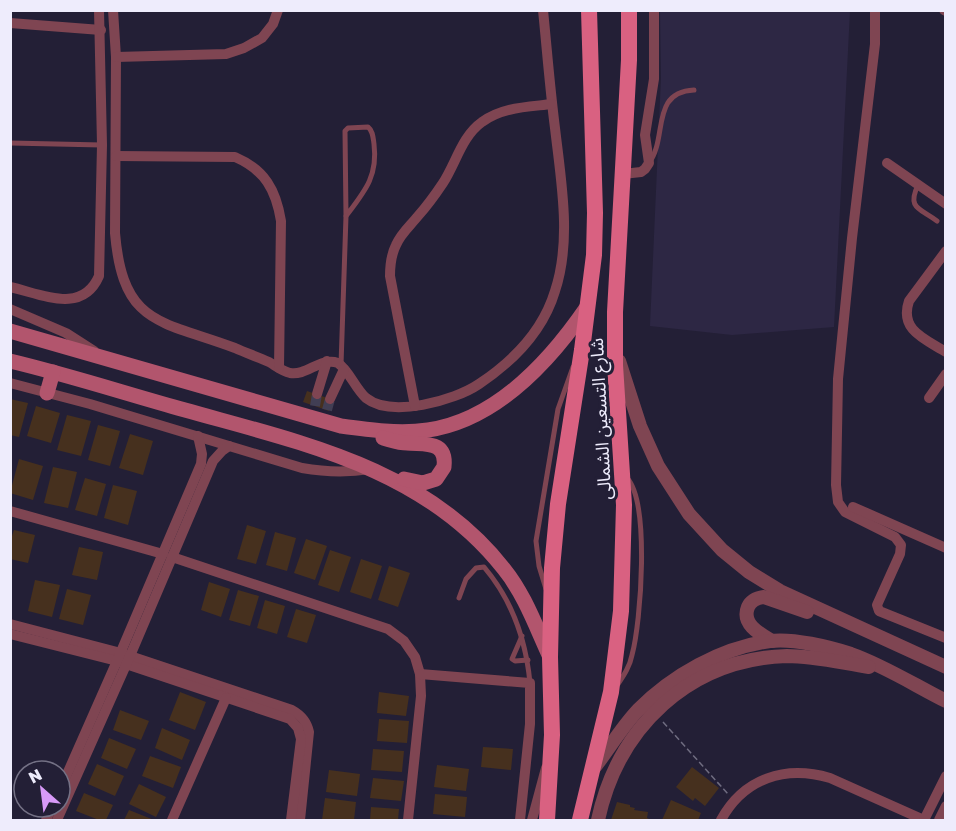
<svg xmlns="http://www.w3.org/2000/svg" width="956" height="831" viewBox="0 0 956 831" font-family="'Golos Text','Noto Sans Arabic',sans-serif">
<rect width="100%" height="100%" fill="#231f36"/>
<polygon fill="#2d2744" points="660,11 850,11 834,327 732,335 650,326 661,78"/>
<g fill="#46301e">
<polygon points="307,391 333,400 329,411 303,402"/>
<polygon points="10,399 28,403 19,437 10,435"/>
<polygon points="36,406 60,413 51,443 27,436"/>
<polygon points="67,415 91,421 81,456 57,450"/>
<polygon points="98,425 120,431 110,466 88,460"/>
<polygon points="130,434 153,441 143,475 119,468"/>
<polygon points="19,459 43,466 33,500 10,493"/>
<polygon points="53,467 77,472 68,508 44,503"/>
<polygon points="85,478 106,484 97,516 75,510"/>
<polygon points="113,485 137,491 128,525 104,518"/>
<polygon points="247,525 266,531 256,564 237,559"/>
<polygon points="14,530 35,535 28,563 10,559 10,542"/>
<polygon points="275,532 296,538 287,571 266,565"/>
<polygon points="306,539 327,546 315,580 294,573"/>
<polygon points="79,547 103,552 97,580 72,575"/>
<polygon points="330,550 351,557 339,592 318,585"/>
<polygon points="361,559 382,566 371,599 350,592"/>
<polygon points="389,566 410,573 398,607 378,600"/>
<polygon points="35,580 60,585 52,617 28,611"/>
<polygon points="209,582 230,589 221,617 201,610"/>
<polygon points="67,589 91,595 83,625 59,619"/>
<polygon points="238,590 259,596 250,626 229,620"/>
<polygon points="265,600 285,606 277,634 257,628"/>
<polygon points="296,609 316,615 307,643 287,637"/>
<polygon points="180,692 206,702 195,730 169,720"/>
<polygon points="379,692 409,696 406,716 377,713"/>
<polygon points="120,710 149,721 141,740 113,730"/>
<polygon points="379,719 409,721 407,743 377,741"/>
<polygon points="162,728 190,740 182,760 155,748"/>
<polygon points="109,738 136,749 127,769 101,758"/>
<polygon points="483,747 513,749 511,770 481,767"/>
<polygon points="373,749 404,751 402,772 371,770"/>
<polygon points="150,756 181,767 173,788 142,776"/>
<polygon points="97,764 124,776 115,796 88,784"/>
<polygon points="437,765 469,769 466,791 434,787"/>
<polygon points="692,767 719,788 705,806 695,798 693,801 676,787"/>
<polygon points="329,770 360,774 357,796 326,792"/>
<polygon points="373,778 404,781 401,801 370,798"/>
<polygon points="139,784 166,797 156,817 129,804"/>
<polygon points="84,793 113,805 106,820 99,820 76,811"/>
<polygon points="435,794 467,797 465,817 433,814"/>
<polygon points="325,798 356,802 354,820 322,820"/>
<polygon points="671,800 701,813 698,820 662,820"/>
<polygon points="617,802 630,805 630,807 635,808 634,810 648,812 647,818 649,819 649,820 611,820"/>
<polygon points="371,807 399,809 398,820 370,820"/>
<polygon points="129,810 154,820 124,820"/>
</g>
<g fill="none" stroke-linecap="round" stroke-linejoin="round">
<g stroke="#413e54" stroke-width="10" stroke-dasharray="10 5" stroke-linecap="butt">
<polyline points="315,406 317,394"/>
<polyline points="327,410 330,399"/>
</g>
<polyline stroke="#6f6c80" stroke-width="1.5" stroke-dasharray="6 3" stroke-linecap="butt" points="663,722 728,794"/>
<g stroke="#7f4552" stroke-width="5">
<path d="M368,127C373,131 373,137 374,144C378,176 365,191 346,216L345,131L348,128Z"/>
<polyline points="10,143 102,145"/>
<path d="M649,163C668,138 650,92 694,90"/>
<path d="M918,185C907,208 919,208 937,221"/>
<polyline points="341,365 346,216"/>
<polyline points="546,589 539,566 536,541 558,409 573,367"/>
<path d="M459,598L466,579L476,568L484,567C512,600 526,641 530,683"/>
<polyline points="522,636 512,659 515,661 528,660"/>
<path d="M618,684C624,675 630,666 632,655C641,622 650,503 627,478"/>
</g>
<g stroke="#7f4552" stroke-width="10">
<path d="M113,10L116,57L115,233C123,326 160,320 235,348C246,353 258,357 269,362C276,366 282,371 290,373C307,376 320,357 338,363C350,372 355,388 366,398C391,418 454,401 479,384C512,362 543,331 555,291C572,240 561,181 555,128C550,89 547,50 543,10"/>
<polyline points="875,10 875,44 852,238 838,379 836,485 838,502 845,512 895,537 901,545 900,554 877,605 879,611 946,638"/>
<polyline points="944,10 946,11"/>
<polyline points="10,23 101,30"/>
<polyline points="116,57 226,54 244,48 262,38 273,24 278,10"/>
<path d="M116,156L235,157C265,170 276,190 281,221L279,368"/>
<polyline points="887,163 946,204"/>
<polyline points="623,174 641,172 645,169 649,163 645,135 654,79 654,10"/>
<path d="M946,251L909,301C899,330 925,339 946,352"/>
<path d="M10,287C42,294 82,315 99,276L102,145L99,10"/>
<polyline points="10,309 66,333 94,351"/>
<path d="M10,383L90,404L302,468C325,472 346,473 370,469"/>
<polyline points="317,394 327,361"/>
<polyline points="929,398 946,374"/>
<polyline points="330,399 344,369"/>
<path d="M415,406L390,276C390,265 391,255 396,245C401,233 410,226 418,216C427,206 435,195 443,183C456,163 462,136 482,122C502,107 528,107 552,104"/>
<polyline points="853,507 946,548"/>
<polyline points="10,511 163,554"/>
<polyline points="172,557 388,629 404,641 415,657 420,674 421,696 408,820"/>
<path d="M10,624L121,653L292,710C301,715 307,722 309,732L300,820"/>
<polyline points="10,634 117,661 290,719 298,728 301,739 291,820"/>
<polyline points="420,674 530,683 530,724 520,820"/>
<polyline points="60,790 117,661 201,464 202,454 198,436"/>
<polyline points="46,820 52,807"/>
<polyline points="57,820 130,656 213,461 222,451 229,446"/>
<polyline points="172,820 226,698"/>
<polyline points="532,820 546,768"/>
<path d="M721,820C744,778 785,765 830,778L924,820"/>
<polyline points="924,820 946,776"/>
<polyline points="939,820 946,806"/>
</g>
<g stroke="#7f4552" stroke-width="14">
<polyline points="619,361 640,426 658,466 689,514 722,550 749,572 780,591 946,667"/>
<path d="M772,641C760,634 741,624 748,607C751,600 757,598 764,597L807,612"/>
<path d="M594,768C609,749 621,728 638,710C673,675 721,648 770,641C793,638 829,647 851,654C883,665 916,686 946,701"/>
<path d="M598,820C618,727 689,659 787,656C815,656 842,663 869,667"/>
</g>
<g stroke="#b2556d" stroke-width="15">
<path d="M10,331L341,426C370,430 399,434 428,430C496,420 550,361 587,307"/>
<path d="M10,361C69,375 127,394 185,410C302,443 425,468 504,569C525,595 536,627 550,657"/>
<polyline points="47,393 53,372"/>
<path d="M383,438C391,440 398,443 407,443C425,445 447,440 444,467L436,479L423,483L404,479"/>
</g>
<g stroke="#d96181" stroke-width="16">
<polyline points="547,820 552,735 550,657 552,568 558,504 582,350 594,255 595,213 589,10"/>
<polyline points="580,820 611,692 621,611 624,505 615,365 615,312 629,60 629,10"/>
</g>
</g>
<g text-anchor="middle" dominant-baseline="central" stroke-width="6" stroke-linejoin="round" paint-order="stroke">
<g font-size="18" fill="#eeecfc" stroke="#231f36">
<text transform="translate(600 419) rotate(-93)">شارع التسعين الشمالى</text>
</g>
</g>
<rect width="956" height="831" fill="none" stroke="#eeecfc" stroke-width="24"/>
<g transform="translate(42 789) rotate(332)"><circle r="28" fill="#231f36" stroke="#747185" stroke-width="1.5"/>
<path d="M0-4.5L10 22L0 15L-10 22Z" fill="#d89af8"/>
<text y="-9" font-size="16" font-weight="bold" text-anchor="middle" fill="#eeecfc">N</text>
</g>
</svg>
